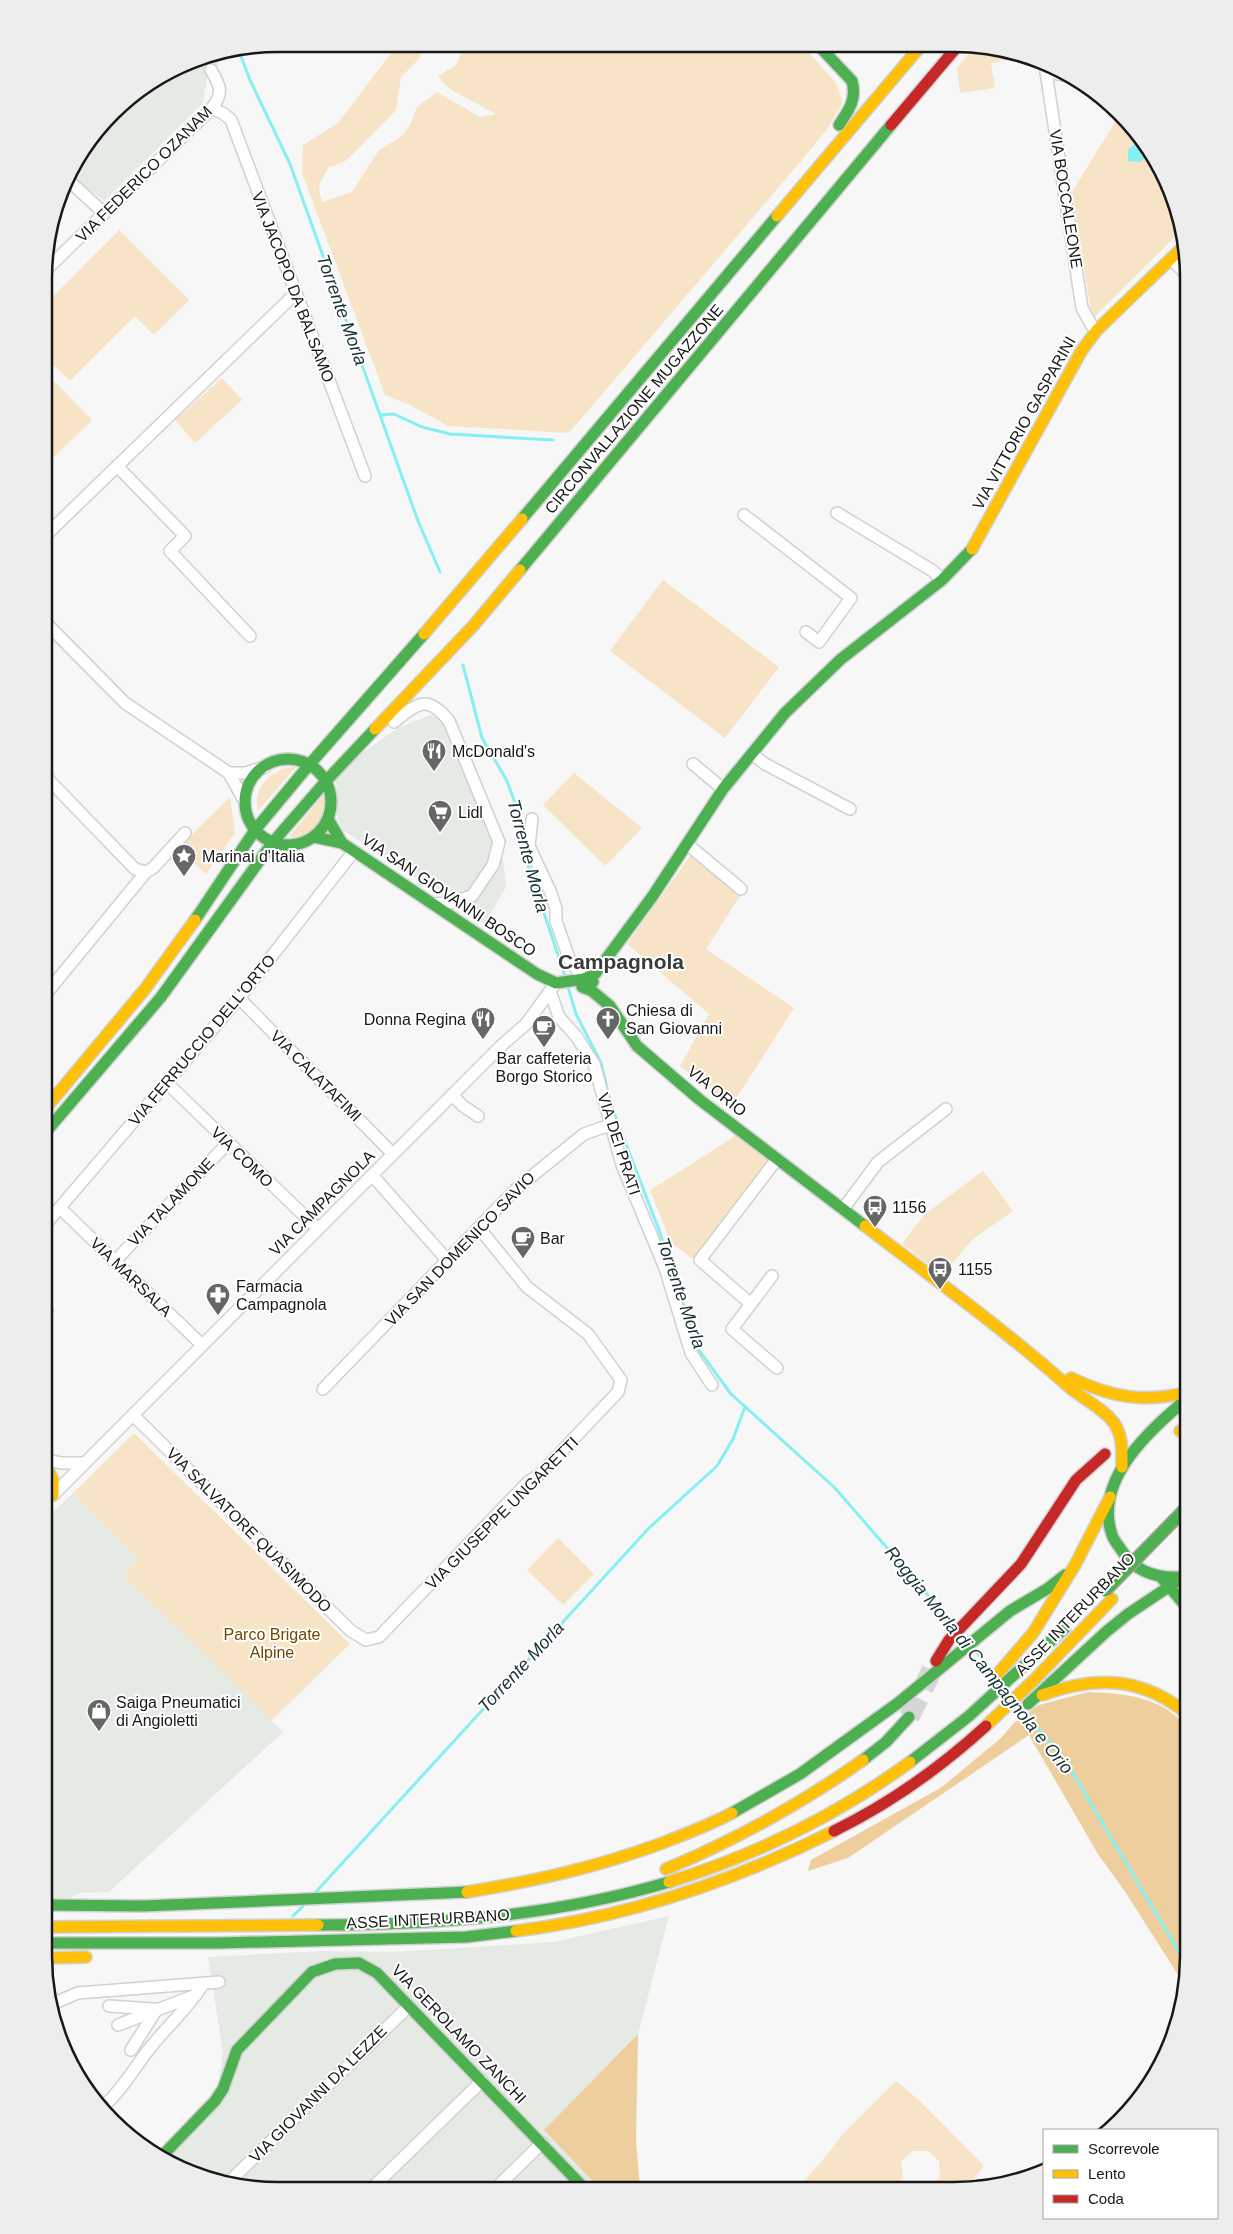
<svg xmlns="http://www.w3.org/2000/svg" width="1233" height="2234" viewBox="0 0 1233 2234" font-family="Helvetica,sans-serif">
<rect width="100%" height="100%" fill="#f6f7f6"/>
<g fill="#e5eae4">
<polygon points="211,57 219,64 207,78 203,103 104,201 69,173 123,102 189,61"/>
<polygon points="431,715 454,726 491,810 504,866 506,887 487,919 486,925 343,830 338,820 336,779 348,763 398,728"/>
<polygon points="73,1493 138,1558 124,1574 283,1732 109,1892 80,1893 70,1898 44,1898 44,1521"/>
<polygon points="669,1916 638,2034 544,2130 600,2189 247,2188 188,2172 157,2153 218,2087 223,2052 208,1957 321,1951 395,1952 554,1942"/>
</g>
<g fill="#f7e4c7">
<polygon points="398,44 422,45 419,59 401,77 396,110 347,160 328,168 320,183 319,190 322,202 352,192 379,150 402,136 410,125 417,107 437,92 480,117 496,114 448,88 438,76 456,65 462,51 460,45 804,47 836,83 843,102 828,128 802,160 569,433 448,426 410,405 385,395 302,173 303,145 338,123"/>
<polygon points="973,48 1000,48 1025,57 991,63 995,88 960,93 957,68"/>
<polygon points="1120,114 1150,148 1177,203 1181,231 1092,319 1072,192"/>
<polygon points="119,230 189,300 154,335 135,316 70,381 46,357 46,304"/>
<polygon points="46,373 92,420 52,459 45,452"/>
<polygon points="222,378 242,400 195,443 175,420"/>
<polygon points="663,580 779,667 725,738 610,651"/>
<path d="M290,767H296L258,811C252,789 270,771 290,767Z"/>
<polygon points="574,773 642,828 605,866 543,805"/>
<path d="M325,793C331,815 313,840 289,837Z"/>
<polygon points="230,797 235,833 206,874 178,848"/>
<polygon points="691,855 740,896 706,949 794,1008 732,1105 680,1066 709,1014 627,944"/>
<polygon points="737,1133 771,1158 693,1259 671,1243 650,1190 731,1139"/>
<polygon points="983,1171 1013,1211 973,1239 942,1275 902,1244 924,1215"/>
<polygon points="134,1433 350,1644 271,1721 123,1574 138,1558 73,1493"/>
<polygon points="558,1538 594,1574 563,1605 527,1570"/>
<polygon points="896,2081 921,2102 984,2166 965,2189 911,2190 913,2188 929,2188 940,2177 939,2161 928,2151 912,2151 901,2162 903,2178 893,2190 796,2190 823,2160 842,2135"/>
</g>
<g fill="#edce9c">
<path d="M1088,1692C1128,1694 1161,1696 1189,1729V1924L1186,1928C1194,1943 1189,1970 1185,1986L1126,1893L1098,1854L1029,1735L848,1858L808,1871L811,1860L942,1787L1001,1738L1014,1723L1039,1705Z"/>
<polygon points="638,2034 636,2140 640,2189 600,2189 544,2130"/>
</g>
<polygon fill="#86eff2" points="1139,141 1150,152 1141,162 1128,161 1128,149"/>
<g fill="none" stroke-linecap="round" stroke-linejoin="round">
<g stroke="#86eff2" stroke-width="3">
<polyline points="239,51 250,80 290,164 418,521 440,572"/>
<polyline points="381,415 394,414 422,427 450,434 553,440"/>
<polyline points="463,665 482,738 507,781 519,814 524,853 565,976"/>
<polyline points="568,987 576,1014 601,1063 611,1105 659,1230 698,1349 731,1394 835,1488 953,1624"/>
<polyline points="973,1648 991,1670"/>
<polyline points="1025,1712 1068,1765 1189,1969"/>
<polyline points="314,1894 649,1528 717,1466 733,1439 745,1407"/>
<polyline points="293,1916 303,1906"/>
</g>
<polyline stroke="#d5d6d5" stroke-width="21" stroke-dasharray="21 11" stroke-linecap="butt" points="909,1717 932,1670"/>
<defs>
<g id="street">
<polyline points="1048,64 1046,72 1082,308 1092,326 1097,330"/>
<polyline points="1046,72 1071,76"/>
<polyline points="212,108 224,114 231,120 365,476"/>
<polyline points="67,179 104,213"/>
<polyline points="1171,259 1189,277"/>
<path d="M46,270L212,108C224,93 220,85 211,70"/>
<polyline points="117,466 185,536 170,551 250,636"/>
<polyline points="837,513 933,571 942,580"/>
<polyline points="744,515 851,598 819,642 806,632"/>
<polyline points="45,536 295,294"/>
<polyline points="45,622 125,703 229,773 245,802"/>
<path d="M394,722C418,703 427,694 449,721L499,842L493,865L472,896L449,903L432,904"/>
<polyline points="752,754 765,764 850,809"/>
<polyline points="693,764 723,789"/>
<polyline points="229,773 245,773 265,767"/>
<polyline points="45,776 135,869 146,872"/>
<polyline points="532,819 529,846 551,893 556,909 556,921 570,961 584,979"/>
<polyline points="687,844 741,889"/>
<polyline points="550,991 559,1017 576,1036 594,1064 622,1165 665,1268 691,1353 712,1385"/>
<polyline points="45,995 146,872 153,868 185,833"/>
<polyline points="239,998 393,1154"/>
<polyline points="167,1083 318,1229"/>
<polyline points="452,1095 463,1106 478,1116"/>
<polyline points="372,1175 448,1261"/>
<polyline points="60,1208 202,1345"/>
<polyline points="843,1209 878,1162 946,1109"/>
<polyline points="45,1225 239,998 354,851"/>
<polyline points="114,1262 228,1143"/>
<polyline points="772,1276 732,1329 777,1368"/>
<polyline points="45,1303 47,1311"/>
<polyline points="751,1304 700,1260 777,1159"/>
<polyline points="323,1389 516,1189 584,1134 610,1125"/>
<polyline points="133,1415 351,1631 366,1640 379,1637 528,1482 540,1474 618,1392 621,1380 588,1334 527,1287 479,1228"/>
<polyline points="44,1459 61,1463 84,1463"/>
<polyline points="53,1495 502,1045 526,1024 556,983"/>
<polyline points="52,2004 78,1993 219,1982"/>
<polyline points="109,2006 152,2009"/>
<polyline points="118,2025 196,1995"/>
<polyline points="131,2050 157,2009"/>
<path d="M102,2108C120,2092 132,2072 146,2053C164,2029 187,2010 203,1984"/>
<polyline points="228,2183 409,2006"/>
<polyline points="371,2189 482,2081"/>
<polyline points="495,2189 542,2143"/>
</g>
<g id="fast">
<path d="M820,47L852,81C857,99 849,110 839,125"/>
<polyline points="522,519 777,216"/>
<polyline points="520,570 891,125"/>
<circle cx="288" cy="802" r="43"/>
<polyline points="328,819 342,843"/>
<polyline points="314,837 342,843 537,974 556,983 584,979 593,982"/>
<polyline points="195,920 255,830 309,765 424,634"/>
<polyline points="584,979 595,974 652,897 723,789 785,713 841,659 942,580 972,549"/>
<polyline points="582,987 592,991 610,1006 637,1046 700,1100 865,1226"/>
<polyline points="45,1133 161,997 273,842 326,781 375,729"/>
<polyline points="1161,1577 1189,1610"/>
<path d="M1185,1577C1160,1579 1136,1573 1122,1551C1119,1546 1114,1541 1112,1535C1093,1479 1151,1429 1189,1397"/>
<polyline points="1028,1704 1107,1631 1128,1614 1182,1578"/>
<polyline points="863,1760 886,1742 909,1717"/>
<polyline points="910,1762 969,1716 1065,1628"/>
<polyline points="732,1813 800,1774 898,1703 1010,1611 1047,1589 1065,1575"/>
<polyline points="44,1905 144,1906 467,1892"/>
<path d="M318,1925C437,1925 554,1916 669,1882"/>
<polyline points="44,1943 218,1943 466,1937 516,1931"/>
<polyline points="162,2156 215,2101 223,2089 237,2050 312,1972 335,1964 359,1963 377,1973 585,2189"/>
</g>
<g id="slow">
<polyline points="777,216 919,48"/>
<polyline points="972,549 1082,350 1097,330 1184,246"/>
<polyline points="424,634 522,519"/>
<polyline points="375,729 473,626 520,570"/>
<polyline points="45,1109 145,989 195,920"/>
<path d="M865,1226C934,1279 1004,1329 1069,1387C1083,1399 1103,1408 1114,1423C1123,1436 1122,1452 1122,1467"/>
<path d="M1071,1378C1113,1398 1144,1403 1189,1392"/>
<polyline points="1180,1431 1189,1431"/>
<polyline points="44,1461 53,1480 53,1495"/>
<polyline points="995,1677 1033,1633 1075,1565 1110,1497"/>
<path d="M1042,1695C1097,1675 1143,1677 1189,1715"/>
<polyline points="986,1726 1034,1680 1112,1599"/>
<path d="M666,1869C733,1841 804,1802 863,1760"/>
<path d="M669,1882C756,1855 836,1816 910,1762"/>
<path d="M467,1892C535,1881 593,1868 657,1845C683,1835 708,1826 732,1813"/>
<polyline points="44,1927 318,1925"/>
<path d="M516,1931C628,1917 734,1881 834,1831"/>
<polyline points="44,1958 86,1957"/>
</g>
<g id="jam">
<polyline points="891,125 956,48"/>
<polyline points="936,1661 949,1640 1021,1564 1076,1480 1105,1454"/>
<path d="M834,1831C889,1804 941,1767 986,1726"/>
</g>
</defs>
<use href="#street" stroke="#d0d1d0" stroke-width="14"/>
<use href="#fast" stroke="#d0d1d0" stroke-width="14"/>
<use href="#slow" stroke="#d0d1d0" stroke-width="14"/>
<use href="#jam" stroke="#d0d1d0" stroke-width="14"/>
<use href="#street" stroke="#fefefe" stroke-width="11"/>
<use href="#fast" stroke="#4caf50" stroke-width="11"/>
<use href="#slow" stroke="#ffc107" stroke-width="11"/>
<use href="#jam" stroke="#c62828" stroke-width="11"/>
<defs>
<polyline id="fast-bridge" points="1105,1591 1189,1505"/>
</defs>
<use href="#fast-bridge" stroke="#a2a298" stroke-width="14" stroke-linecap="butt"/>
<use href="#fast-bridge" stroke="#4caf50" stroke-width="11"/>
</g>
<defs>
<symbol id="restaurant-pin" viewBox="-11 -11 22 30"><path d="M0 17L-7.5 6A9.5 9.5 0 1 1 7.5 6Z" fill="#656665" stroke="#fff"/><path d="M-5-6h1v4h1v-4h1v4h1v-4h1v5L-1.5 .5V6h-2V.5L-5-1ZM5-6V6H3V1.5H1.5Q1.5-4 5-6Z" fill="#fff"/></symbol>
<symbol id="supermarket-pin" viewBox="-11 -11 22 30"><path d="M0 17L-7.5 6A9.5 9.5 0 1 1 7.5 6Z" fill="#656665" stroke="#fff"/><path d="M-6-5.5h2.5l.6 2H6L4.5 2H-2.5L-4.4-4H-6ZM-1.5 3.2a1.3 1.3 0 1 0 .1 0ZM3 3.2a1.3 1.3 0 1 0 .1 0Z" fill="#fff"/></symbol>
<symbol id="sight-pin" viewBox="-11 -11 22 30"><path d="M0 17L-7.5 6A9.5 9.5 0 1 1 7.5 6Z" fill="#656665" stroke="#fff"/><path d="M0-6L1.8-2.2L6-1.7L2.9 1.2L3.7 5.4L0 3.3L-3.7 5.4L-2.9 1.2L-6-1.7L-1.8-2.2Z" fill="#fff"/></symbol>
<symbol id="church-pin" viewBox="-11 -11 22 30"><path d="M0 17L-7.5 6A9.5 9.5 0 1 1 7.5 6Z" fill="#656665" stroke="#fff"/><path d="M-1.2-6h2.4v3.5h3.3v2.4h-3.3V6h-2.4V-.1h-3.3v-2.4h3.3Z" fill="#fff"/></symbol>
<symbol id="cafe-pin" viewBox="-11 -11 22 30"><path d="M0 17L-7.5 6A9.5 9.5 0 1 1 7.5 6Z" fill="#656665" stroke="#fff"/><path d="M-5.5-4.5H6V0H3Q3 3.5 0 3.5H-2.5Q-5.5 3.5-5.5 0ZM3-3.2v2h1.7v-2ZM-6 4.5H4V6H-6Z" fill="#fff"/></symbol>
<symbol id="bus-pin" viewBox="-11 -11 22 30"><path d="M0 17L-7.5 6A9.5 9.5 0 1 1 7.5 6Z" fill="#656665" stroke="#fff"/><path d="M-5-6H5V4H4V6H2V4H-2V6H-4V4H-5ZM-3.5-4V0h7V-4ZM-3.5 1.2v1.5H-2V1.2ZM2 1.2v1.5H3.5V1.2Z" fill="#fff"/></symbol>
<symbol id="pharmacy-pin" viewBox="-11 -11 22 30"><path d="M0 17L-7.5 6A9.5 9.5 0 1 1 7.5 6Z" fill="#656665" stroke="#fff"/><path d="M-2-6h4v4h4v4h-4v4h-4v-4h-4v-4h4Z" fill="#fff"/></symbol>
<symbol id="shop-pin" viewBox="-11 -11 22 30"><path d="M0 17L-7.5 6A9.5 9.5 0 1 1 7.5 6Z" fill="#656665" stroke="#fff"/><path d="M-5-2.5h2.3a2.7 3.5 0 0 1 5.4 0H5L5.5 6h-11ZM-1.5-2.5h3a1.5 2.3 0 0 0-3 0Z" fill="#fff"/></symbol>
</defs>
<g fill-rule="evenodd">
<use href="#restaurant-pin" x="420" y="737" width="28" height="38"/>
<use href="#supermarket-pin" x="426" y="798" width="28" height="38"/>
<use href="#sight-pin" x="170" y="842" width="28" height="38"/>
<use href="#restaurant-pin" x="469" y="1005" width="28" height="38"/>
<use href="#church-pin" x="594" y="1005" width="28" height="38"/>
<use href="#cafe-pin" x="530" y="1013" width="28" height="38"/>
<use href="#bus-pin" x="861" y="1193" width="28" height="38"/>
<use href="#cafe-pin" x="509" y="1224" width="28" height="38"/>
<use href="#bus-pin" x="926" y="1255" width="28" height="38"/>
<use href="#pharmacy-pin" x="204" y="1281" width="28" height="38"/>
<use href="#shop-pin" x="85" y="1697" width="28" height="38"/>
</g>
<g text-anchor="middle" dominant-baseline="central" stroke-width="4" stroke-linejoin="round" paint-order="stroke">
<g font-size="16" fill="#171817" stroke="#fff">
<text transform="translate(144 174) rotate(-45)">VIA FEDERICO OZANAM</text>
<text transform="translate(1066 199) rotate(81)">VIA BOCCALEONE</text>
<text transform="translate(293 287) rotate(69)">VIA JACOPO DA BALSAMO</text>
<text transform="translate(634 409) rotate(-50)">CIRCONVALLAZIONE MUGAZZONE</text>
<text transform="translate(1024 423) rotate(-61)">VIA VITTORIO GASPARINI</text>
<text transform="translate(449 895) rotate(34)">VIA SAN GIOVANNI BOSCO</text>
<text transform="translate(202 1040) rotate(-50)">VIA FERRUCCIO DELL'ORTO</text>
<text transform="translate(316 1076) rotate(45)">VIA CALATAFIMI</text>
<text transform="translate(717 1091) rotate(39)">VIA ORIO</text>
<text transform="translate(619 1144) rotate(72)">VIA DEI PRATI</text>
<text transform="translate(242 1157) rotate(44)">VIA COMO</text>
<text transform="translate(171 1202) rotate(-46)">VIA TALAMONE</text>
<text transform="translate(322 1203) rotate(-45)">VIA CAMPAGNOLA</text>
<text transform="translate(460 1249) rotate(-46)">VIA SAN DOMENICO SAVIO</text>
<text transform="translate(131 1277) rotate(44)">VIA MARSALA</text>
<text transform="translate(502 1513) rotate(-45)">VIA GIUSEPPE UNGARETTI</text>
<text transform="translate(249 1530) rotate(45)">VIA SALVATORE QUASIMODO</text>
<text transform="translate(1075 1614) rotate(-46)">ASSE INTERURBANO</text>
<text transform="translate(428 1919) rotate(-3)">ASSE INTERURBANO</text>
<text transform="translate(459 2034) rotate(46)">VIA GEROLAMO ZANCHI</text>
<text transform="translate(318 2094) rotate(-45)">VIA GIOVANNI DA LEZZE</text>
</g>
<g font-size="16" fill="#171817" stroke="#fff" text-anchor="start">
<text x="452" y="751">McDonald's</text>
<text x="458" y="812">Lidl</text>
<text x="202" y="856">Marinai d'Italia</text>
<text x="626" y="1010">Chiesa di<tspan x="626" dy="18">San Giovanni</tspan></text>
<text x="466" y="1019" text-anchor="end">Donna Regina</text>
<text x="544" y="1058" text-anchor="middle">Bar caffeteria<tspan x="544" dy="18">Borgo Storico</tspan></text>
<text x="892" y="1207">1156</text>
<text x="540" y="1238">Bar</text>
<text x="958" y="1269">1155</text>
<text x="236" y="1286">Farmacia<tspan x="236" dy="18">Campagnola</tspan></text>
<text x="116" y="1702">Saiga Pneumatici<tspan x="116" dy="18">di Angioletti</tspan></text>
</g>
<g font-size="16" fill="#6f4900" stroke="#fff">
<text x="272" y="1634">Parco Brigate<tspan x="272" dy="18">Alpine</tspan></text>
</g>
<g font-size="18" font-style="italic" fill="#173031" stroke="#fff">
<text transform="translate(342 310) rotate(70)">Torrente Morla</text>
<text transform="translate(528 856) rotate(75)">Torrente Morla</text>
<text transform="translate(681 1293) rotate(71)">Torrente Morla</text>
<text transform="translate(979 1660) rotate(51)">Roggia Morla di Campagnola e Orio</text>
<text transform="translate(521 1667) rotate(-47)">Torrente Morla</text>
</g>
<g font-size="21" font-weight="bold" fill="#393b38" stroke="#fff">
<text x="621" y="961">Campagnola</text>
</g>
</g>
<path d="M0 0H1233V2234H0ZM278 52H954A226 226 0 0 1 1180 278V1956A226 226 0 0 1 954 2182H278A226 226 0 0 1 52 1956V278A226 226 0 0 1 278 52Z" fill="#ecedec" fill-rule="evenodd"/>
<path fill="none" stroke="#171817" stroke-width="2.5" d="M278 52H954A226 226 0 0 1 1180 278V1956A226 226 0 0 1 954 2182H278A226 226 0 0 1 52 1956V278A226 226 0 0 1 278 52Z"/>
<rect x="1043" y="2129" width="175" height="90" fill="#ffffff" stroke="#a2a3a2"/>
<rect x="1053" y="2145" width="25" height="8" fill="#4caf50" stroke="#a2a3a2"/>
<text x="1088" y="2154" font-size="15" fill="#171817">Scorrevole</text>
<rect x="1053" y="2170" width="25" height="8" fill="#ffc107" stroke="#a2a3a2"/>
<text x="1088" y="2179" font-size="15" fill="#171817">Lento</text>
<rect x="1053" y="2195" width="25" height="8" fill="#c62828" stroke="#a2a3a2"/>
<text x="1088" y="2204" font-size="15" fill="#171817">Coda</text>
</svg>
